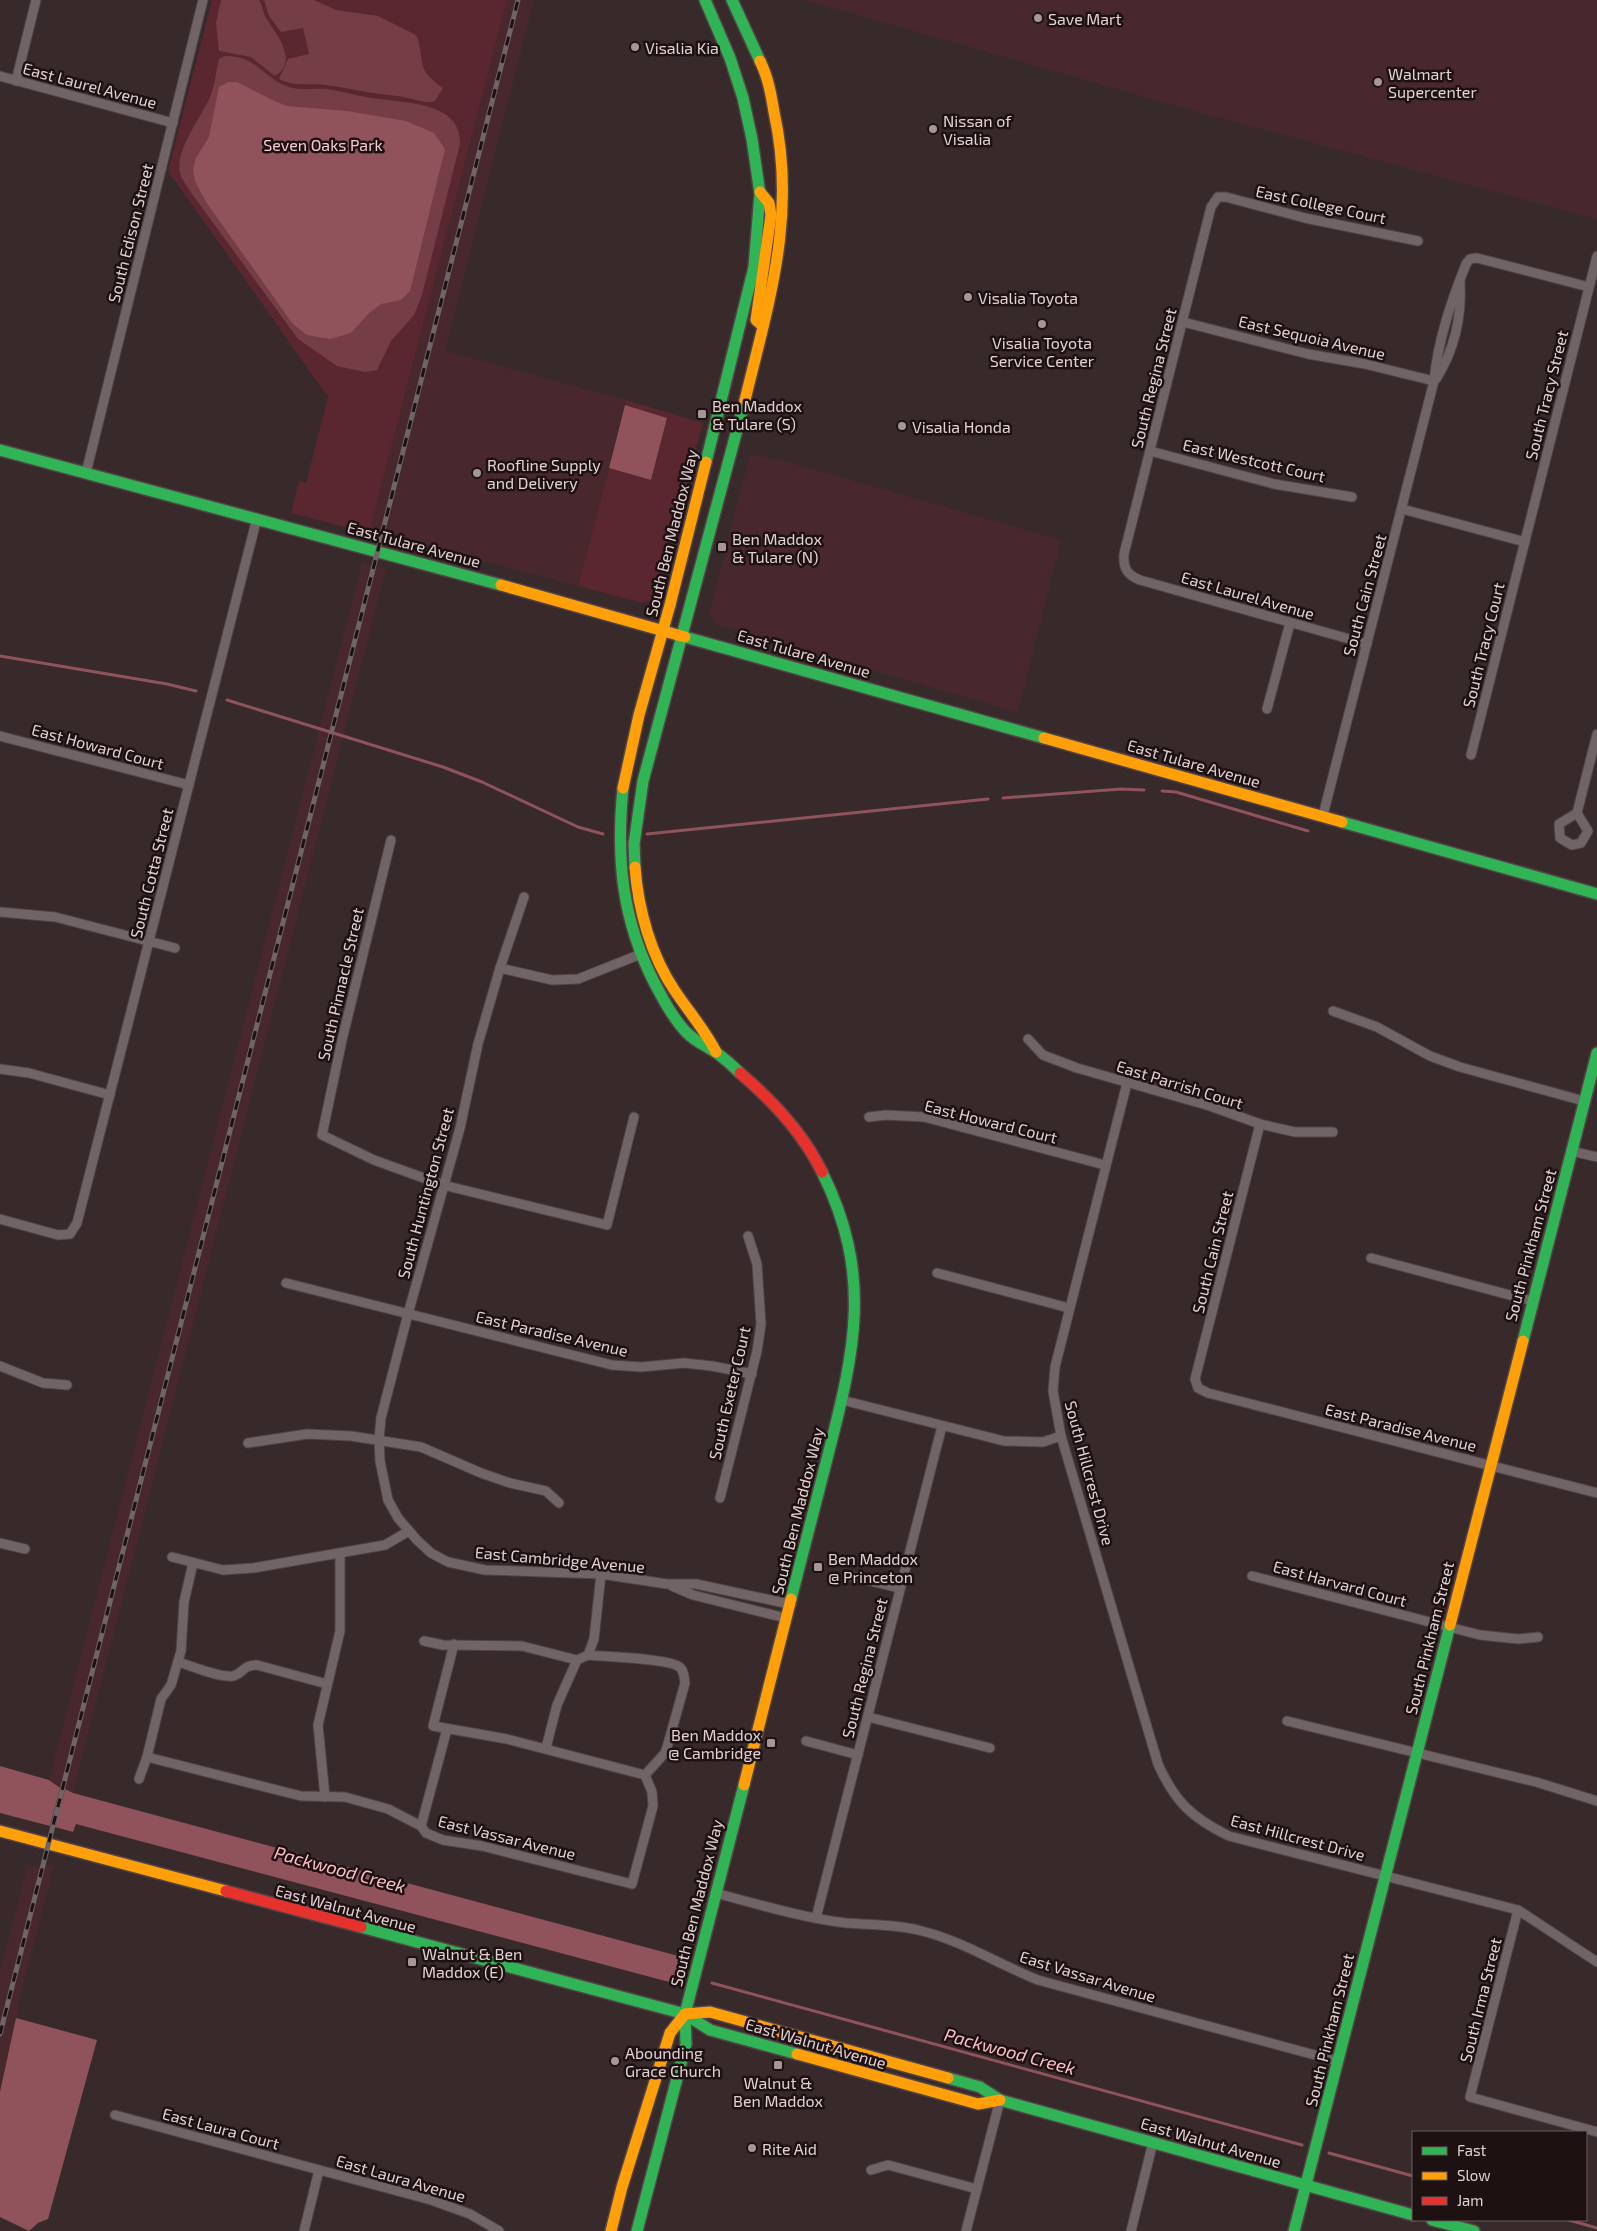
<svg xmlns="http://www.w3.org/2000/svg" width="1597" height="2231" viewBox="0 0 1597 2231" font-family="'Exo 2',sans-serif">
<rect width="100%" height="100%" fill="#38292b"/>
<g fill="#48282d">
<polygon points="507,0 534,0 445,351 626,400 578,586 397,538 369,533"/>
<polygon points="805,0 1597,0 1597,219 1173,105"/>
<polygon points="750,454 783,461 1061,540 1018,712 715,624 709,614"/>
<polygon points="362,563 386,569 73,1793 60,1788 49,1780"/>
<polygon points="54,1865 21,1994 0,2092 0,1972 27,1867"/>
</g>
<g fill="#5a262f">
<polygon points="212,0 507,0 369,533 291,513 299,481 306,483 328,397 168,171"/>
<polygon points="626,400 703,423 654,599 642,603 578,586 609,468 651,480 667,418 625,405"/>
</g>
<g fill="#753e46">
<path d="M221,0H259C262,4 263,12 266,18C275,33 300,60 275,76L251,57L219,51L216,23Z"/>
<path d="M264,0H314L336,10L378,16L416,35C427,63 413,67 443,88L435,101C429,105 407,97 398,96C373,94 349,88 325,85C309,83 294,87 279,79L288,59L309,54L303,28L281,32L269,16Z"/>
<path d="M225,56C258,56 262,78 289,87C301,91 315,88 327,89C342,91 357,96 372,98C403,103 462,101 460,144L422,295L414,315L391,341L377,370L365,372L337,366L298,339L192,194C188,187 182,180 180,173C175,149 201,118 210,97C215,84 216,72 219,59Z"/>
</g>
<g fill="#90535b">
<polygon points="228,82 237,82 272,100 287,106 347,111 406,121 434,133 445,149 410,291 401,300 381,304 368,314 351,333 330,339 307,335 292,323 206,202 195,181 193,169 196,158 209,137 219,87"/>
<polygon points="625,405 667,418 651,480 609,468"/>
<polygon points="0,1766 49,1780 60,1788 50,1826 0,1813"/>
<polygon points="65,1789 73,1793 682,1957 673,1983 76,1824 73,1832 55,1827"/>
<polygon points="16,2018 97,2040 48,2219 38,2223 29,2231 0,2217 0,2092"/>
</g>
<g fill="none" stroke-linecap="round" stroke-linejoin="round">
<g stroke="#90535b" stroke-width="3">
<polyline points="0,656 167,684 196,691"/>
<polyline points="227,700 443,767 482,782 578,827 603,834"/>
<polyline points="1162,791 1176,792 1308,831"/>
<polyline points="1003,798 1121,789 1144,790"/>
<polyline points="647,834 988,799"/>
<polyline points="712,1983 1302,2145"/>
<polyline points="1329,2153 1413,2176"/>
<polyline points="1569,2220 1597,2228"/>
</g>
<defs>
<g id="street">
<polyline points="0,76 173,123"/>
<polyline points="16,81 36,0"/>
<polyline points="1183,322 1308,354 1365,364 1434,381"/>
<path d="M1436,379C1455,349 1462,318 1460,282"/>
<polyline points="1150,451 1274,484 1352,497"/>
<polyline points="86,473 203,0"/>
<polyline points="1402,509 1525,542"/>
<path d="M1367,644L1140,580C1127,575 1123,568 1124,554L1211,207L1218,197H1226L1305,218L1418,241"/>
<polyline points="1267,709 1290,623"/>
<polyline points="0,736 189,785"/>
<polyline points="1471,755 1597,256"/>
<polygon points="1577,813 1588,831 1581,843 1572,845 1560,838 1559,824"/>
<polyline points="1577,813 1597,734"/>
<path d="M1323,815L1434,381C1438,340 1451,302 1466,264L1470,259L1477,258L1589,287"/>
<polyline points="391,840 342,1040 322,1135 374,1160 443,1185 607,1225 634,1117"/>
<polyline points="524,897 500,968 478,1044 460,1128 408,1314 381,1418 379,1439 380,1461 388,1500 398,1518 417,1540 431,1553 448,1562 485,1570 601,1574 667,1584 696,1584 789,1604"/>
<polyline points="0,912 55,917 175,948"/>
<polyline points="500,968 552,980 578,979 641,954"/>
<polyline points="1333,1011 1377,1027 1430,1056 1460,1067 1584,1101"/>
<polyline points="1028,1039 1043,1055 1077,1068 1210,1106 1260,1124 1295,1132 1333,1132"/>
<polyline points="0,1069 29,1073 110,1095"/>
<path d="M1127,1083L1055,1367L1053,1391L1061,1436L1158,1764C1175,1802 1192,1818 1229,1836L1518,1910L1597,1962"/>
<polyline points="869,1117 886,1115 924,1117 1105,1165"/>
<polyline points="1260,1124 1195,1379 1198,1388 1208,1393 1597,1493"/>
<polyline points="1571,1151 1597,1157"/>
<polyline points="0,1219 58,1235 70,1234 77,1223 257,518"/>
<polyline points="1371,1258 1532,1301"/>
<polyline points="937,1273 1069,1308"/>
<polyline points="286,1283 612,1365 641,1367 684,1363 712,1366 752,1374"/>
<polyline points="0,1366 43,1383 67,1385"/>
<polyline points="842,1400 1004,1441 1043,1442 1061,1436"/>
<polyline points="248,1443 307,1434 351,1436 421,1447 481,1473 510,1483 546,1491 559,1503"/>
<polyline points="720,1498 757,1351 761,1324 757,1264 748,1236"/>
<polyline points="0,1543 25,1549"/>
<polyline points="172,1557 223,1570 253,1568 385,1545 409,1531"/>
<polyline points="849,1576 900,1588"/>
<polyline points="1252,1576 1480,1635 1518,1639 1538,1637"/>
<polyline points="672,1586 693,1595 786,1618"/>
<polyline points="424,1641 443,1645 522,1646 577,1660"/>
<polyline points="454,1644 433,1726 507,1739 645,1775"/>
<path d="M178,1662C192,1666 220,1678 233,1676C243,1674 242,1665 257,1665L327,1684"/>
<polyline points="868,1717 990,1748"/>
<polyline points="1287,1721 1536,1782 1597,1801"/>
<polyline points="806,1741 858,1755"/>
<polyline points="546,1748 557,1705 577,1660 588,1655 594,1639 601,1574"/>
<path d="M147,1757L301,1796L345,1797L388,1809L421,1826L426,1833L443,1840L482,1846L632,1884L653,1806L652,1792L645,1775L665,1753L668,1744L685,1683C684,1677 684,1669 678,1666C664,1658 606,1657 588,1655"/>
<polyline points="139,1779 147,1757 161,1699 171,1685 181,1651 184,1602 193,1563"/>
<polyline points="325,1797 318,1725 340,1631 340,1553"/>
<polyline points="421,1826 447,1729"/>
<path d="M715,1893C758,1904 802,1918 846,1923C870,1925 894,1924 918,1930C961,1940 998,1964 1038,1980L1337,2061"/>
<polyline points="1518,1910 1470,2097 1597,2132"/>
<polyline points="816,1918 942,1426"/>
<polyline points="115,2115 431,2200 470,2214 499,2231"/>
<polyline points="871,2170 888,2165 977,2189"/>
<polyline points="304,2231 319,2170"/>
<polyline points="966,2231 1000,2100"/>
<polyline points="1131,2231 1153,2142"/>
</g>
<g id="fast">
<polyline points="705,0 730,58 743,98 752,139 760,194 754,267 706,462"/>
<polyline points="732,0 760,61"/>
<polyline points="0,450 501,585"/>
<polyline points="685,637 1044,738"/>
<path d="M623,788C616,859 622,920 655,984C664,1001 673,1018 686,1032C696,1042 706,1046 717,1053C725,1059 733,1066 740,1073"/>
<polyline points="1342,822 1597,894"/>
<polyline points="635,867 634,844 643,781 745,400"/>
<polyline points="1523,1341 1597,1053"/>
<path d="M791,1599C803,1551 816,1503 828,1455C855,1350 873,1275 822,1172"/>
<polyline points="361,1927 685,2014 710,2030 797,2054"/>
<polyline points="948,2078 980,2087 1000,2100 1413,2215"/>
<polyline points="1432,2220 1474,2231"/>
<polyline points="637,2231 686,2044 685,2014 744,1785"/>
<polyline points="1294,2231 1450,1625"/>
</g>
<g id="slow">
<polyline points="760,192 769,203 771,215 756,320 763,326"/>
<path d="M745,400C769,301 797,215 774,112C771,94 768,77 760,61"/>
<polyline points="501,585 685,637"/>
<polyline points="1044,738 1342,822"/>
<polyline points="623,788 639,715 670,605 706,462"/>
<path d="M635,867C638,909 651,956 675,991C689,1012 705,1030 716,1052"/>
<polyline points="1450,1625 1523,1341"/>
<polyline points="744,1785 791,1599"/>
<polyline points="0,1831 226,1891"/>
<polyline points="685,2014 710,2012 948,2078"/>
<polyline points="797,2054 978,2104 1000,2100"/>
<polyline points="611,2231 622,2187 670,2033 685,2014"/>
</g>
<g id="jam">
<path d="M740,1073C773,1101 803,1133 822,1172"/>
<polyline points="226,1891 361,1927"/>
</g>
</defs>
<use href="#street" stroke="#524446" stroke-width="11"/>
<use href="#fast" stroke="#524446" stroke-width="14"/>
<use href="#slow" stroke="#524446" stroke-width="14"/>
<use href="#jam" stroke="#524446" stroke-width="14"/>
<use href="#street" stroke="#706466" stroke-width="9"/>
<use href="#fast" stroke="#30b455" stroke-width="11"/>
<use href="#slow" stroke="#ff9f0a" stroke-width="11"/>
<use href="#jam" stroke="#e5322d" stroke-width="11"/>
<defs>
<polyline id="rail" points="0,2034 518,0"/>
</defs>
<use href="#rail" stroke="#6f6466" stroke-width="5"/>
<use href="#rail" stroke="#1d1112" stroke-width="3" stroke-dasharray="9" stroke-linecap="butt"/>
</g>
<g fill="#a69698" stroke="#1d1112" stroke-width="2">
<circle cx="1038" cy="18" r="5"/>
<circle cx="635" cy="47" r="5"/>
<circle cx="1378" cy="82" r="5"/>
<circle cx="933" cy="129" r="5"/>
<circle cx="968" cy="297" r="5"/>
<circle cx="1042" cy="324" r="5"/>
<rect x="697" y="409" width="10" height="10" rx="2.5"/>
<circle cx="902" cy="426" r="5"/>
<circle cx="477" cy="473" r="5"/>
<rect x="717" y="542" width="10" height="10" rx="2.5"/>
<rect x="813" y="1562" width="10" height="10" rx="2.5"/>
<rect x="766" y="1738" width="10" height="10" rx="2.5"/>
<rect x="407" y="1957" width="10" height="10" rx="2.5"/>
<circle cx="615" cy="2061" r="5"/>
<rect x="773" y="2060" width="10" height="10" rx="2.5"/>
<circle cx="752" cy="2148" r="5"/>
</g>
<g text-anchor="middle" dominant-baseline="central" stroke-width="5" stroke-linejoin="round" paint-order="stroke">
<g font-size="16" fill="#e2d0d2" stroke="#1d1112" text-anchor="start">
<text x="1048" y="18">Save Mart</text>
<text x="645" y="47">Visalia Kia</text>
<text x="1388" y="73">Walmart<tspan x="1388" dy="18">Supercenter</tspan></text>
<text x="943" y="120">Nissan of<tspan x="943" dy="18">Visalia</tspan></text>
<text x="978" y="297">Visalia Toyota</text>
<text x="1042" y="342" text-anchor="middle">Visalia Toyota<tspan x="1042" dy="18">Service Center</tspan></text>
<text x="712" y="405">Ben Maddox<tspan x="712" dy="18">&amp; Tulare (S)</tspan></text>
<text x="912" y="426">Visalia Honda</text>
<text x="487" y="464">Roofline Supply<tspan x="487" dy="18">and Delivery</tspan></text>
<text x="732" y="538">Ben Maddox<tspan x="732" dy="18">&amp; Tulare (N)</tspan></text>
<text x="828" y="1558">Ben Maddox<tspan x="828" dy="18">@ Princeton</tspan></text>
<text x="761" y="1734" text-anchor="end">Ben Maddox<tspan x="761" dy="18">@ Cambridge</tspan></text>
<text x="422" y="1953">Walnut &amp; Ben<tspan x="422" dy="18">Maddox (E)</tspan></text>
<text x="625" y="2052">Abounding<tspan x="625" dy="18">Grace Church</tspan></text>
<text x="778" y="2082" text-anchor="middle">Walnut &amp;<tspan x="778" dy="18">Ben Maddox</tspan></text>
<text x="762" y="2148">Rite Aid</text>
</g>
<g font-size="16" fill="#e2d0d2" stroke="#1d1112">
<text transform="translate(90 85) rotate(15)">East Laurel Avenue</text>
<text transform="translate(1321 204) rotate(12)">East College Court</text>
<text transform="translate(130 233) rotate(-76)">South Edison Street</text>
<text transform="translate(1312 337) rotate(13)">East Sequoia Avenue</text>
<text transform="translate(1153 378) rotate(-76)">South Regina Street</text>
<text transform="translate(1546 395) rotate(-76)">South Tracy Street</text>
<text transform="translate(1254 460) rotate(13)">East Westcott Court</text>
<text transform="translate(671 533) rotate(-76)">South Ben Maddox Way</text>
<text transform="translate(414 544) rotate(15)">East Tulare Avenue</text>
<text transform="translate(1248 595) rotate(16)">East Laurel Avenue</text>
<text transform="translate(1364 595) rotate(-75)">South Cain Street</text>
<text transform="translate(1483 645) rotate(-76)">South Tracy Court</text>
<text transform="translate(804 653) rotate(16)">East Tulare Avenue</text>
<text transform="translate(98 746) rotate(15)">East Howard Court</text>
<text transform="translate(1194 763) rotate(16)">East Tulare Avenue</text>
<text transform="translate(151 873) rotate(-76)">South Cotta Street</text>
<text transform="translate(340 984) rotate(-77)">South Pinnacle Street</text>
<text transform="translate(1180 1084) rotate(17)">East Parrish Court</text>
<text transform="translate(991 1121) rotate(14)">East Howard Court</text>
<text transform="translate(425 1193) rotate(-75)">South Huntington Street</text>
<text transform="translate(1530 1245) rotate(-75)">South Pinkham Street</text>
<text transform="translate(1212 1252) rotate(-76)">South Cain Street</text>
<text transform="translate(552 1333) rotate(13)">East Paradise Avenue</text>
<text transform="translate(729 1393) rotate(-77)">South Exeter Court</text>
<text transform="translate(1401 1427) rotate(14)">East Paradise Avenue</text>
<text transform="translate(1090 1473) rotate(75)">South Hillcrest Drive</text>
<text transform="translate(797 1511) rotate(-76)">South Ben Maddox Way</text>
<text transform="translate(560 1559) rotate(5)">East Cambridge Avenue</text>
<text transform="translate(1340 1583) rotate(15)">East Harvard Court</text>
<text transform="translate(1429 1638) rotate(-76)">South Pinkham Street</text>
<text transform="translate(864 1668) rotate(-76)">South Regina Street</text>
<text transform="translate(507 1837) rotate(14)">East Vassar Avenue</text>
<text transform="translate(1298 1837) rotate(15)">East Hillcrest Drive</text>
<text transform="translate(696 1903) rotate(-76)">South Ben Maddox Way</text>
<text transform="translate(346 1908) rotate(15)">East Walnut Avenue</text>
<text transform="translate(1088 1976) rotate(17)">East Vassar Avenue</text>
<text transform="translate(1480 2000) rotate(-76)">South Irma Street</text>
<text transform="translate(1329 2030) rotate(-76)">South Pinkham Street</text>
<text transform="translate(816 2043) rotate(16)">East Walnut Avenue</text>
<text transform="translate(221 2128) rotate(15)">East Laura Court</text>
<text transform="translate(1211 2142) rotate(16)">East Walnut Avenue</text>
<text transform="translate(401 2178) rotate(16)">East Laura Avenue</text>
</g>
<g font-size="16" fill="#f3cace" stroke="#1d1112">
<text x="323" y="144">Seven Oaks Park</text>
</g>
<g font-size="18" font-style="italic" fill="#fcc0c6" stroke="#1d1112">
<text transform="translate(340 1869) rotate(15)">Packwood Creek</text>
<text transform="translate(1010 2051) rotate(15)">Packwood Creek</text>
</g>
</g>
<rect x="1412" y="2131" width="175" height="90" fill="#1d1112" stroke="#6c5d5f"/>
<rect x="1422" y="2147" width="25" height="8" fill="#30b455" stroke="#6c5d5f"/>
<text x="1457" y="2156" font-size="15" fill="#e2d0d2">Fast</text>
<rect x="1422" y="2172" width="25" height="8" fill="#ff9f0a" stroke="#6c5d5f"/>
<text x="1457" y="2181" font-size="15" fill="#e2d0d2">Slow</text>
<rect x="1422" y="2197" width="25" height="8" fill="#e5322d" stroke="#6c5d5f"/>
<text x="1457" y="2206" font-size="15" fill="#e2d0d2">Jam</text>
</svg>
